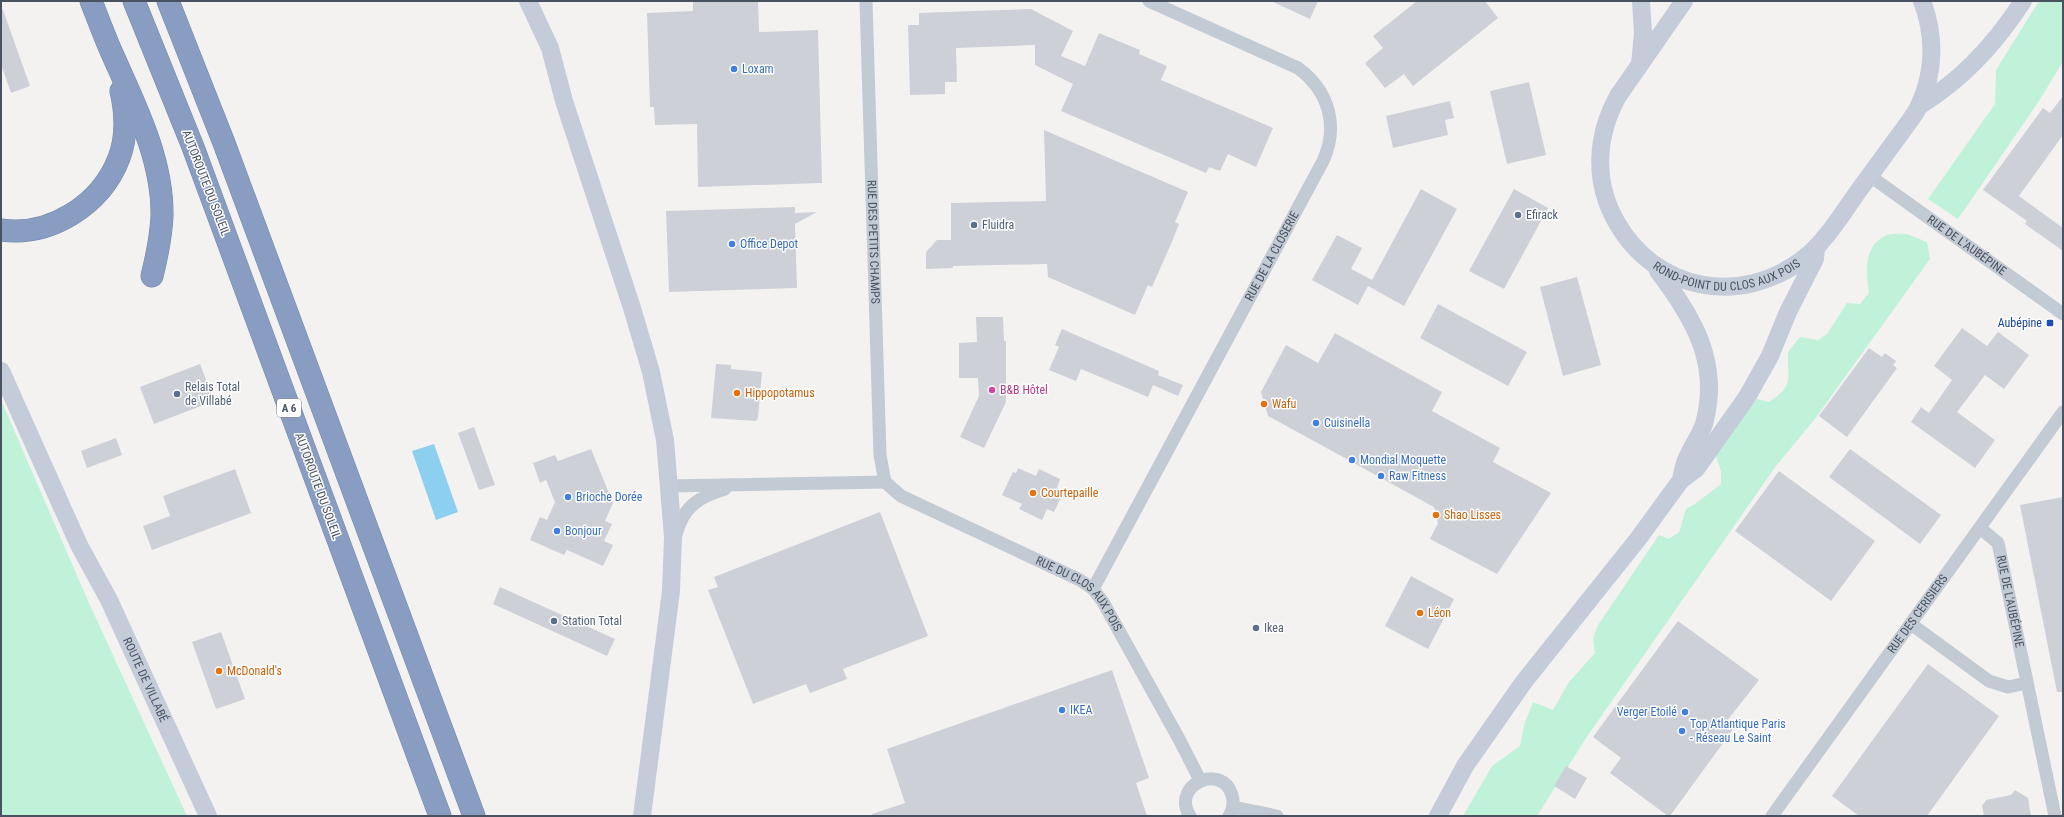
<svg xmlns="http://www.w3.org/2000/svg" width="2064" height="817" viewBox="0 0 2064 817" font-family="'Roboto Condensed',sans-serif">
<rect width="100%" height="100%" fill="#f4f2f1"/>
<g fill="#c0f1d9">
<polygon points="2039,1 2063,1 2063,61 2041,98 1958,219 1928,199 1995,104 1996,70"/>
<path d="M1907,234L1927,242L1930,259L1814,420L1776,466L1586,738L1537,816H1463L1492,766L1520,746L1524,725L1533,702L1553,710L1569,682L1595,653L1593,638L1598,625L1659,535L1669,539L1679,532L1686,509L1695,504L1721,484V471L1716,456L1721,445L1757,399L1769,402C1795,385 1787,378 1788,352L1800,337L1818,340L1827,334L1847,303L1860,304L1869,293C1866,273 1863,247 1885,236C1890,233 1901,234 1907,234Z"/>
<polygon points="1,400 88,601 187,816 1,816"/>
</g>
<polygon fill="#8ccfef" points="434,444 458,512 436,520 412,451"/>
<g fill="#cdd0d7">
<polygon points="693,1 758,1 759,32 818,30 822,183 698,187 697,124 655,125 654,107 650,107 647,13 693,11"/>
<polygon points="1271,1 1318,1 1310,19"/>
<polygon points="1417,1 1485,1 1498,18 1413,86 1404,74 1385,88 1365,63 1383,48 1373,36"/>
<polygon points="1031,9 1073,31 1061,56 1085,66 1099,33 1140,50 1139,54 1167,66 1161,80 1273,128 1256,167 1228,154 1220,171 1209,167 1206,173 1061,111 1073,84 1035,65 1035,45 956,48 957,82 945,82 945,94 910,95 908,25 919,25 919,13"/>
<polygon points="1,10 3,10 30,86 11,93 1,64"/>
<polygon points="1529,82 1546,155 1507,164 1490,91"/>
<polygon points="2063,96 2063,135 2019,196 2063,228 2063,251 2025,224 2027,221 1983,190 2043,108 2050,113"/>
<polygon points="1450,101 1454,118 1445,120 1448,135 1393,148 1386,116"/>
<polygon points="1044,130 1188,192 1175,222 1179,224 1171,244 1152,287 1148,285 1135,315 1048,277 1047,264 953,266 953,268 926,269 926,252 937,240 951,240 951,203 1046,201"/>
<polygon points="1421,189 1457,209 1404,306 1368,286 1358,305 1312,280 1337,235 1362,248 1351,269 1372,280"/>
<polygon points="1514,189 1548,208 1504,289 1469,271"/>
<polygon points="795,207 795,213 817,212 795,224 797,288 669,292 666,211"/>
<polygon points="1577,277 1601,365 1563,376 1540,287"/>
<polygon points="1438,304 1527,352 1508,386 1420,338"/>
<polygon points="976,317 1003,317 1004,341 1006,341 1006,402 984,448 960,437 979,396 978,378 959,378 959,343 977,342"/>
<polygon points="1962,328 1987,346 1998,332 2029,355 2004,389 1985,375 1957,412 1995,440 1975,468 1911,422 1921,407 1929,413 1952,380 1934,366"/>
<polygon points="1062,329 1159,371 1158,375 1183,385 1178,396 1153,385 1148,397 1081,369 1076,381 1049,370 1059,347 1055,345"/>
<polygon points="1335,333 1442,392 1432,411 1500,448 1493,462 1551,493 1497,574 1430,539 1438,523 1434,507 1268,416 1261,392 1286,345 1318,363"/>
<polygon points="1869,348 1882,357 1885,353 1896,361 1893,365 1897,368 1847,437 1819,416"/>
<polygon points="200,364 214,401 154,424 140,387"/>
<polygon points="716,364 731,365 731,369 762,372 758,418 756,421 711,418"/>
<polygon points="474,427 495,485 479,490 458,433"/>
<polygon points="116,438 122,455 87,468 81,451"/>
<polygon points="591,449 613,503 605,521 612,524 604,541 613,545 603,566 567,550 564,555 530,540 540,517 547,520 555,502 546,480 540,483 533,463 555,455 558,461"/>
<polygon points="1850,449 1941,515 1920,544 1829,477"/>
<polygon points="1018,468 1036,476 1039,469 1060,479 1057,488 1064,491 1054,512 1047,509 1042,520 1019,509 1022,504 1002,495 1013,472 1016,473"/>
<polygon points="235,469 251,513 152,550 143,526 170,516 163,496"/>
<polygon points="1779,471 1875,541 1831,601 1735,531"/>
<polygon points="2063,497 2063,692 2057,692 2020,505"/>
<polygon points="880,512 928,636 843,669 847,679 839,682 810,693 806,684 753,704 708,590 718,587 714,577"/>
<polygon points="1411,576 1454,599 1428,649 1385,626"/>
<polygon points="500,587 615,639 607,656 493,604"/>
<polygon points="1678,621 1759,680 1726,722 1734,728 1670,816 1668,816 1610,773 1621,758 1593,737"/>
<polygon points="221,632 245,699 216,709 192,642"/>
<polygon points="1928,664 1999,716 1927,816 1859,816 1832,796"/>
<polygon points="1112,670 1149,778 1136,783 1147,816 873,816 872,814 905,803 887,749"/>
<polygon points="1566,766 1587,778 1575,799 1554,786"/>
<polygon points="2015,790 2028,798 2031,816 1984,816 1982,806 1986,800 2011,795"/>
</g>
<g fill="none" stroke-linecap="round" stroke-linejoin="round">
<defs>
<g id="highway">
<path d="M91,1C99,21 106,41 115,60C137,109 163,162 162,216C161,237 157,256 152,276"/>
<polyline points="134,1 193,147 440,816"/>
<polyline points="168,1 224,143 474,816"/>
<path d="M1,230C50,237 101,205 119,158C127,137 126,113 121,91"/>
</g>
</defs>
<use href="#highway" stroke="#7488ad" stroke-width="23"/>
<g stroke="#c2cad3" stroke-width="13">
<path id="s1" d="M866,1L880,455L885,482L901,496L1080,580L1093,589L1103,602L1179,739L1200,780"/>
<path id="s2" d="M1870,176L2063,314"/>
<polyline points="668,486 885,482"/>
<path id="s3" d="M1980,528L1998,543L2055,816"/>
<path d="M676,535C683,507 698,497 725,489"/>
<path id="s4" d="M1093,589L1323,161C1339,126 1329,91 1298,68L1149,1"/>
<polyline points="1911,624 1989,681 2008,687 2027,683"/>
<polyline points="1233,807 1277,816"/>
<path d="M1190,816C1170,785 1222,762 1232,795C1234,802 1233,810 1229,816"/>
<path id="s5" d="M1772,816L2063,412"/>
</g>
<g stroke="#c4ccda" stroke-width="18">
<polyline points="528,1 550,48 564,101 632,308 651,372 665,440 673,537 671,591 642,816"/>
<path id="s6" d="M1684,1L1618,96C1596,136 1593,182 1617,223C1656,291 1740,307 1803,259C1826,242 1845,209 1862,186C1876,168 1888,150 1901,133C1907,124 1915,115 1919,106C1935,72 1935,35 1922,1"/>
<polyline points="1640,64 1643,33 1641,1"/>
<path d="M1919,106C1962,80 1996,43 2023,1"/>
<path d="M1658,271C1693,317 1721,363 1704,424C1699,438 1690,449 1685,463C1683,468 1682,475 1681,480"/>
<path id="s7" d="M1,371L79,545L109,600L208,816"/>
<polyline points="1438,816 1465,766 1523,683 1638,539 1681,480 1696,469 1747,397 1770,356 1788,312 1815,259 1816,247"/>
</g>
<use href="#highway" stroke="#889dc1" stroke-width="22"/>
</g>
<g fill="#3f7fe0" stroke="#fff" stroke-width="1.5">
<circle cx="734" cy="69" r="4"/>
<circle cx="732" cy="244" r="4"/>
<circle cx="1316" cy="423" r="4"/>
<circle cx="1352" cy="460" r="4"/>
<circle cx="1381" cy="476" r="4"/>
<circle cx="568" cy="497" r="4"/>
<circle cx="557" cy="531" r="4"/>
<circle cx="1062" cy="710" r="4"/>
<circle cx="1685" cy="712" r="4"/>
<circle cx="1682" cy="731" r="4"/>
</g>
<g fill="#5c6f8a" stroke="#fff" stroke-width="1.5">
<circle cx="1518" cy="215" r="4"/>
<circle cx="974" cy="225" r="4"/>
<circle cx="177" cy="394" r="4"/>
<circle cx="554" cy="621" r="4"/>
<circle cx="1256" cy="628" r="4"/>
</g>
<rect fill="#1a4fb4" stroke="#fff" stroke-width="1.5" x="2046" y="319" width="8" height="8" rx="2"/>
<circle fill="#d1479c" stroke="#fff" stroke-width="1.5" cx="992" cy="390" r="4"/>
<g fill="#e8710a" stroke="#fff" stroke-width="1.5">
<circle cx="737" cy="393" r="4"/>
<circle cx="1264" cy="404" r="4"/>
<circle cx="1033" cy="493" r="4"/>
<circle cx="1436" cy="515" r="4"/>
<circle cx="1420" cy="613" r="4"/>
<circle cx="219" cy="671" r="4"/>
</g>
<g text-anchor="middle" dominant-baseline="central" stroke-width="3" stroke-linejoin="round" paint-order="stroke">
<rect fill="#fff" stroke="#7f8690" stroke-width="1" x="277" y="399" width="24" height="18" rx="3"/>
<g font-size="11" font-weight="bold" fill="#485260">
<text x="289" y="408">A 6</text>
</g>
<g font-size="12" fill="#366cbe" stroke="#fff" text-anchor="start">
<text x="742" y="69">Loxam</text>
<text x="740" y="244">Office Depot</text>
<text x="1324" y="423">Cuisinella</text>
<text x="1360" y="460">Mondial Moquette</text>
<text x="1389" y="476">Raw Fitness</text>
<text x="576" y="497">Brioche Dorée</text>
<text x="565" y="531">Bonjour</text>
<text x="1070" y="710">IKEA</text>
<text x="1677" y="712" text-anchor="end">Verger Etoilé</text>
<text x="1690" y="724">Top Atlantique Paris<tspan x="1690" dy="14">- Réseau Le Saint</tspan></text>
</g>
<g font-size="12" fill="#485260" stroke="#fff">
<text transform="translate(206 183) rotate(69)">AUTOROUTE DU SOLEIL</text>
<text stroke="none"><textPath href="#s1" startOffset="241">RUE DES PETITS CHAMPS</textPath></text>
<text stroke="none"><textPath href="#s2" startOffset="119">RUE DE L'AUBÉPINE</textPath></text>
<text stroke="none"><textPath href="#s4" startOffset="378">RUE DE LA CLOSERIE</textPath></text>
<text stroke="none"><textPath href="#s6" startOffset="382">ROND-POINT DU CLOS AUX POIS</textPath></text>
<text transform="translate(318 486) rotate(70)">AUTOROUTE DU SOLEIL</text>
<text stroke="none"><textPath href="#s1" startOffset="709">RUE DU CLOS AUX POIS</textPath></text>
<text stroke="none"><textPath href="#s3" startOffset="83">RUE DE L'AUBÉPINE</textPath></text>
<text stroke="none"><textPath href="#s5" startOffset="249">RUE DES CERISIERS</textPath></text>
<text stroke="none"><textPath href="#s7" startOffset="341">ROUTE DE VILLABÉ</textPath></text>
</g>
<g font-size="12" fill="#4e5e75" stroke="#fff" text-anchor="start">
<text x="1526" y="215">Efirack</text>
<text x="982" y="225">Fluidra</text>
<text x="185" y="387">Relais Total<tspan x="185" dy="14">de Villabé</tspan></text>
<text x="562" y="621">Station Total</text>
<text x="1264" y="628">Ikea</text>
</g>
<g font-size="12" fill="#164399" stroke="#fff" text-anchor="end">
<text x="2042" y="323">Aubépine</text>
</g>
<g font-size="12" fill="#b23c85" stroke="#fff" text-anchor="start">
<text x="1000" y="390">B&amp;B Hôtel</text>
</g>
<g font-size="12" fill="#c56008" stroke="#fff" text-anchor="start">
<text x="745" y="393">Hippopotamus</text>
<text x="1272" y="404">Wafu</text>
<text x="1041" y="493">Courtepaille</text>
<text x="1444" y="515">Shao Lisses</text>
<text x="1428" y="613">Léon</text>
<text x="227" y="671">McDonald's</text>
</g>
</g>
<rect width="2064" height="817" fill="none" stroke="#485260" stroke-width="4"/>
</svg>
